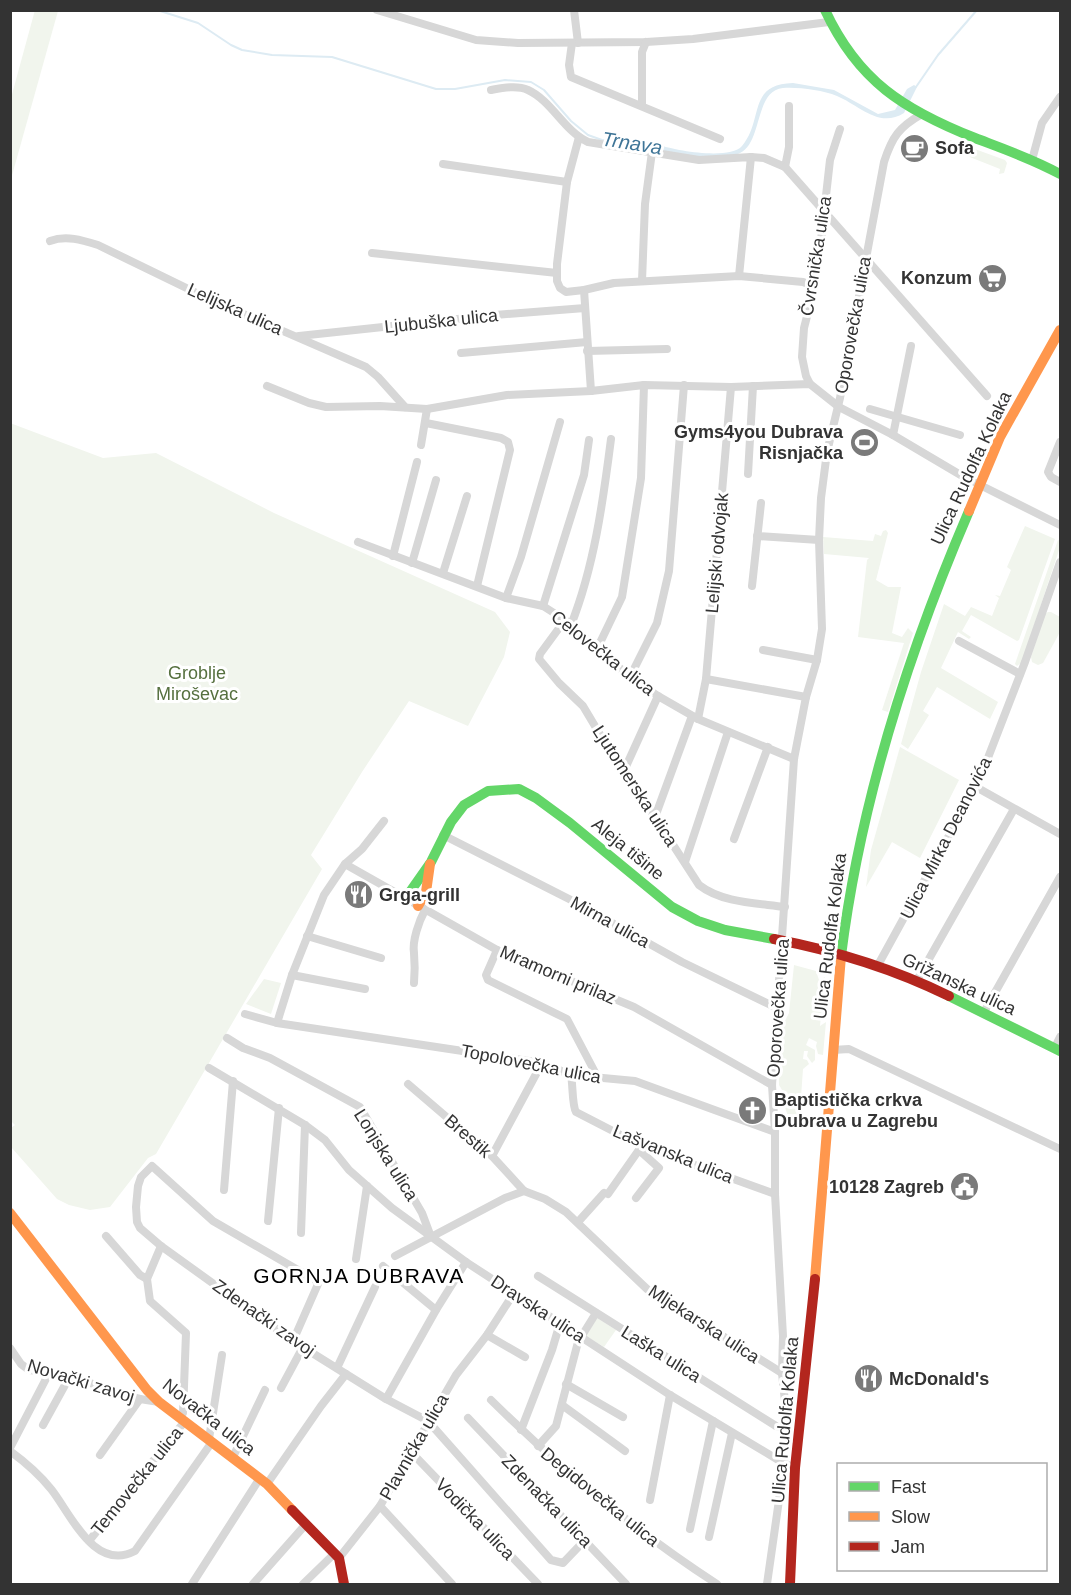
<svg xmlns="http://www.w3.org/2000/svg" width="1071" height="1595" viewBox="0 0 1071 1595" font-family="Arial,sans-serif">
<rect width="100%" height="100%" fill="#fff"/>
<g fill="#f1f5ed">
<polygon points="35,10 58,11 11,179 11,98"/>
<polygon points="950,140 1005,160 1007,163 1004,173 999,174 1000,169 947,148"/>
<polygon points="10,423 103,458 156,453 274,513 495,612 510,632 504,657 468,726 409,701 362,772 311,855 322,869 156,1154 148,1158 110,1207 90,1210 69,1205 57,1199 11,1147 11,1128 15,1125 10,1120"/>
<polygon points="1025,526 1055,539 1019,640 1017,641 971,615 962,631 971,637 969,639 958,632 941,668 998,702 990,719 937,687 923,711 929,715 908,749 901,744 921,672 944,604 965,616 971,607 992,616 999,598 995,595 1000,596 1011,570 1007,567"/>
<polygon points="886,530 888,533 876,580 888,587 901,587 892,633 902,637 908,628 913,633 888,712 882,710 904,643 858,637 867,560 869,558 824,554 823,537 873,541 875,534 881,536 883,531"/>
<polygon points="1058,540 1060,541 1060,547 1022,662 1017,666 1015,664"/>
<polygon points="1048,612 1051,612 1060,617 1060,632 1043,663 1038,665 1032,662 1031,657 1045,614"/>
<polygon points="900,747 959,780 920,858 892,842 866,887 871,850"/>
<polygon points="794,965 816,971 819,980 825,977 820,1026 826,1022 823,1055 818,1054 816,1046 817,1042 809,1038 806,1045 815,1050 815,1060 812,1063 807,1056 808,1051 804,1051 803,1059 807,1060 809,1064 803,1069 799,1125 789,1120 785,1107 787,1098 779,1085 778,1050 781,1029 789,1013"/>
<polygon points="264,979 281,983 271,1014 246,1004"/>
<polygon points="597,1318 616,1330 604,1347 586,1336"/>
</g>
<path fill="#ddebf3" d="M793,83L834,90L878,114L895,110L907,89L914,85L917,87L904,113C879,129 859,105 837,96C822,90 799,87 783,88C754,91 763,142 740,153C720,163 680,154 659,151L660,145C676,151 730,160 742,146C764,120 747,84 793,83Z"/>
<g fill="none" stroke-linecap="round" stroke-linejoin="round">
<g stroke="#ddebf3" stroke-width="2">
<polyline points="157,10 198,23 231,45 242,50 272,55 332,57 436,89 455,89 505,80 531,82 544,90 571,121 588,135 602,140 635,142 661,148"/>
<polyline points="916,87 938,55 977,10"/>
</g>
<g stroke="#d7d7d7" stroke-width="8">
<polyline points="377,10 476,40 518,43 646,42 693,39 829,22"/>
<polyline points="574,10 578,43"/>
<polyline points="572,43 569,65 571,77 720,139"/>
<path d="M491,90C502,88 517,85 528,90C552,101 564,131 588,142L699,160L751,157L739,276"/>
<polyline points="642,105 642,52 646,42"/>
<polyline points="579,137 567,182 557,264 557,281 560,288 566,292 584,290 614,283 739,276 803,282 813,286"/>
<polyline points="751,157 764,158 785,167 789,147 789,106"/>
<polyline points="1032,160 1042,123 1060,97"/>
<polyline points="443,164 567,182"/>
<polyline points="785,167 987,396"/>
<path d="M50,241C66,235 82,240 98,245L209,299L366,367L378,377L405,407"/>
<polyline points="372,253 557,273"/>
<polyline points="642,281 645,204 652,152"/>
<polyline points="584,290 591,391"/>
<polyline points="299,336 495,315 585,308"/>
<polyline points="587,351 667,349"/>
<polyline points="461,353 587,342"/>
<polyline points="810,384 806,376 802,357 804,328 812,297 819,258 830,160 840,129"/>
<polyline points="267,386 309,403 326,407 380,406 427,409 507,395 591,391 644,385 731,387 810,384 839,407 893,435 964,477 1060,525"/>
<polyline points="870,409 960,435"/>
<polyline points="426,423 501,438 508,442 510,450 477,586"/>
<polyline points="893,435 911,346"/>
<polyline points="1060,442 1048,472 1051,477 1060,482"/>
<polyline points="421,445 427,409"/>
<polyline points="748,474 753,386"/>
<polyline points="757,536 819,540"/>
<polyline points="358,542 506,598 543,606 565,620 630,677 658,696 698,719 794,759"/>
<polyline points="393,556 417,462"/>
<polyline points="412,563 436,480"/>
<polyline points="443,573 467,496"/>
<polyline points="752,586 761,503"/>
<polyline points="506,598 521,557 560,422"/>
<polyline points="543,606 584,475 589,440"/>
<path d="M565,620L540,654L539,659L559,683L583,706L623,773L655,817L699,885C722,903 757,903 785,907"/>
<path d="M571,625C594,567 603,502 611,439"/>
<polyline points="959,641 1020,674"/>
<polyline points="597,649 622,597 641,478 644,385"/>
<polyline points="763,650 817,660"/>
<polyline points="630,677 657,623 669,571 684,385"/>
<polyline points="706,679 806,697"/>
<polyline points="698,719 706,679 731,387"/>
<polyline points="623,773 658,696"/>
<polyline points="976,787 1060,834"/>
<polyline points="655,817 692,716"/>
<polyline points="443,835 571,900 682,962 777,1008"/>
<polyline points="734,839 768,747"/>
<polyline points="685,862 728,732"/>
<polyline points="345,864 497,950 634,1007 772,1085"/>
<polyline points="307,936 381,958"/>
<polyline points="497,950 486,975 488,980 567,1019 598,1078"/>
<polyline points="878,965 979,781 1025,662 1060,562"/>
<polyline points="292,975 365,989"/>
<polyline points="917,980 1014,809"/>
<path d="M414,983C415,972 415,964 414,953C412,941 419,921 425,910"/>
<polyline points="984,1012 1060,877"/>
<polyline points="245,1014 277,1023 542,1063 571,1075 635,1081 775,1132"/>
<polyline points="277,1023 292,975 324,895 345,864 362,849 384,821"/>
<polyline points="227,1038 243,1048 270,1058 360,1107 422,1213 431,1237"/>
<polyline points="1055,1047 1060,1037"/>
<polyline points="833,1050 849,1049 1060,1149"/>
<polyline points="209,1068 305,1125 325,1140 349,1170 392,1208 466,1262 670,1395 780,1461 795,1468"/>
<path d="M571,1075C573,1085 572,1105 576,1112L642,1146L775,1194"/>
<polyline points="408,1084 492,1156 524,1191 545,1199 566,1212 647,1289 782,1373"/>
<polyline points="492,1156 542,1063"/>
<polyline points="224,1190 233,1081"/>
<polyline points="608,1194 641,1147"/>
<polyline points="636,1198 659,1168 639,1150"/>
<polyline points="268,1221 279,1108"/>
<polyline points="578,1222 604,1193"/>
<polyline points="301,1233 305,1125"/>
<polyline points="106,1236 140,1275 147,1279"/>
<polyline points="161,1246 147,1279 150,1301 186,1333 183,1413 180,1418"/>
<polyline points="395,1256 505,1198 524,1191"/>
<polyline points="356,1259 367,1186"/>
<polyline points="383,1266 436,1310"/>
<path d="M538,1276L776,1426L785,1429L787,1421L782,1373L783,1336L775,1194V1132L772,1085L794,759L806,697L817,660L822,629L819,540L821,498L827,452L840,398L884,162C892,137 899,127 922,114"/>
<polyline points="487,1335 525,1357"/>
<polyline points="293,1341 318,1284 317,1281 213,1221 152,1166 141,1177 138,1186 136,1207 137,1222 140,1228 161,1246 293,1341 386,1399 428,1421 551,1560 563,1563 585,1540"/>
<polyline points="10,1348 21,1364 29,1370 62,1374 140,1399 159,1402"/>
<polyline points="337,1368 375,1287"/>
<polyline points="566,1384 623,1417"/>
<polyline points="281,1388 303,1347"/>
<polyline points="386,1399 436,1310 466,1262"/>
<path d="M491,1400C561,1469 635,1531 717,1584"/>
<polyline points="562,1405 625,1451"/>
<polyline points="468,1418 626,1584"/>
<polyline points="43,1425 70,1376"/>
<polyline points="521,1430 552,1350 560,1323"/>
<polyline points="209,1439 222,1355"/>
<polyline points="538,1446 556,1426 578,1342 596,1313"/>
<polyline points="10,1448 49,1373"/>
<path d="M10,1451C25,1462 39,1474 51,1489C71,1514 94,1572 135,1551L212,1442"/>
<polyline points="412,1453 538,1584"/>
<polyline points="100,1455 140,1399"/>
<polyline points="233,1457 265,1390"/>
<polyline points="267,1484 321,1406 346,1374"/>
<polyline points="650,1500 670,1395"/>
<polyline points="380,1506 452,1584"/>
<polyline points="690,1529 713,1421"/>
<polyline points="709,1537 732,1433"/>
<polyline points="89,1541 185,1421"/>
<polyline points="339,1558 380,1506 456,1375 487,1335 514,1293"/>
<polyline points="192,1584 260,1478"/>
<polyline points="253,1584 306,1524"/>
<polyline points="303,1584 335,1553"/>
<polyline points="767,1584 782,1479"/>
</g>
<g stroke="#63d668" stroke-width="10">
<path d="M825,10C858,81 904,110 975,138C1004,149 1033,159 1060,174"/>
<polyline points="405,899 431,862 451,822 464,805 488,791 519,789 536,798 570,823 672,907 698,921 725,930 774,939"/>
<path d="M841,956C860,803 908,653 969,511"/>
<polyline points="949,996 1060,1051"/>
</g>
<g stroke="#ff974d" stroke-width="10">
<polyline points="969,511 1000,437 1060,330"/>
<polyline points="418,906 426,892 430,864"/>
<polyline points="10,1213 147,1390 159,1402 267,1484 292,1510"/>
<polyline points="815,1279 841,956"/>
</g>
<g stroke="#b3261e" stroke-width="10">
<path d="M774,939C837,951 892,968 949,996"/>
<polyline points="292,1510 339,1558 344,1584"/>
<polyline points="790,1584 795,1468 815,1279"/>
</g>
</g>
<defs>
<symbol id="cafe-disc" viewBox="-11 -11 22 22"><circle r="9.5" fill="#7a7a7a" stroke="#fff"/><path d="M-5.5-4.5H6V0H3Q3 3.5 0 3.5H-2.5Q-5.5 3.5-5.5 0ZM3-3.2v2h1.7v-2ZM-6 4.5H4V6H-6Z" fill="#fff"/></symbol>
<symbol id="supermarket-disc" viewBox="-11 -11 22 22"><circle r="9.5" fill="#7a7a7a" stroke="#fff"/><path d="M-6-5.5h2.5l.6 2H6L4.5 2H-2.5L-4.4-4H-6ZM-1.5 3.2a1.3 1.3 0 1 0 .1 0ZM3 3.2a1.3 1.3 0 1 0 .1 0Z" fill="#fff"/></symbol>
<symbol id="stadium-disc" viewBox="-11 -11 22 22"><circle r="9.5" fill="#7a7a7a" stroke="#fff"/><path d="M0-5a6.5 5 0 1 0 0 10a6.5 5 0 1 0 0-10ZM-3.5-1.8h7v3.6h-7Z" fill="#fff"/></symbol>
<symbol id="restaurant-disc" viewBox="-11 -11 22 22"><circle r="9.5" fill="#7a7a7a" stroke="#fff"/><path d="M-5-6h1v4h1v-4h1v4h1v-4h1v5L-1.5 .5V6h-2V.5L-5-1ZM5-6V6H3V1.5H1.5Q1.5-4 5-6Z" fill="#fff"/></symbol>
<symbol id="church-disc" viewBox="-11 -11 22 22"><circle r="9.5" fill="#7a7a7a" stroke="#fff"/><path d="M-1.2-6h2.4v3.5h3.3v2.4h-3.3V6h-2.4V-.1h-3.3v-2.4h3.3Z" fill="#fff"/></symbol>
<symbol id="civic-disc" viewBox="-11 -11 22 22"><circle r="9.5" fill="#7a7a7a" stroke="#fff"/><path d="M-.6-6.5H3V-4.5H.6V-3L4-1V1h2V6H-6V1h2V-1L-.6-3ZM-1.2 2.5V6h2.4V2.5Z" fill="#fff"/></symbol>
</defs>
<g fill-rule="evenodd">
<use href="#cafe-disc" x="898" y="132" width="33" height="33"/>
<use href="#supermarket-disc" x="976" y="262" width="33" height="33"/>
<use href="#stadium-disc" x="848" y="426" width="33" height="33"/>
<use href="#restaurant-disc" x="342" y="878" width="33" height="33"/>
<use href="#church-disc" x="736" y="1094" width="33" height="33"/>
<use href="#civic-disc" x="948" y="1170" width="33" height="33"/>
<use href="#restaurant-disc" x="852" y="1362" width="33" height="33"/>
</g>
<g text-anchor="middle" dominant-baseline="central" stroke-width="6" stroke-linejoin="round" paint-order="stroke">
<g font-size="18" font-weight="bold" fill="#333" stroke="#fff" text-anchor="start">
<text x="935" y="148">Sofa</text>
<text x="972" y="278" text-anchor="end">Konzum</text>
<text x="843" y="432" text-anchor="end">Gyms4you Dubrava<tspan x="843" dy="21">Risnjačka</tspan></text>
<text x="379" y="895">Grga-grill</text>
<text x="774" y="1100">Baptistička crkva<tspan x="774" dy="21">Dubrava u Zagrebu</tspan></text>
<text x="944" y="1187" text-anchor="end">10128 Zagreb</text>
<text x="889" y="1379">McDonald's</text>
</g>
<g font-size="18" fill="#333" stroke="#fff">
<text transform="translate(816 256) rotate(-81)">Čvrsnička ulica</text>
<text transform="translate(235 309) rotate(24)">Lelijska ulica</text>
<text transform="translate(441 321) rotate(-6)">Ljubuška ulica</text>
<text transform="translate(853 325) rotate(-80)">Oporovečka ulica</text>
<text transform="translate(971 468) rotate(-65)">Ulica Rudolfa Kolaka</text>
<text transform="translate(717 553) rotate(-85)">Lelijski odvojak</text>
<text transform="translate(603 653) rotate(38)">Celovečka ulica</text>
<text transform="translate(635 786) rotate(57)">Ljutomerska ulica</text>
<text transform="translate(946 838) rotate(-63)">Ulica Mirka Deanovića</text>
<text transform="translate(628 849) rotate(39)">Aleja tišine</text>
<text transform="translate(610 922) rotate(29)">Mirna ulica</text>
<text transform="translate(830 936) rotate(-83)">Ulica Rudolfa Kolaka</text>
<text transform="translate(558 975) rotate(23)">Mramorni prilaz</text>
<text transform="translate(959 984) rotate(25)">Grižanska ulica</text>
<text transform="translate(778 1008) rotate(-86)">Oporovečka ulica</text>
<text transform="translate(531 1064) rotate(11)">Topolovečka ulica</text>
<text transform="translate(468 1136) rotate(41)">Brestik</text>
<text transform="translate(673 1154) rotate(22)">Lašvanska ulica</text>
<text transform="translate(386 1155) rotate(58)">Lonjska ulica</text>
<text transform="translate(538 1309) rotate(33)">Dravska ulica</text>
<text transform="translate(264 1318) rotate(35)">Zdenački zavoj</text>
<text transform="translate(704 1324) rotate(33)">Mljekarska ulica</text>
<text transform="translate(661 1354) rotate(32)">Laška ulica</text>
<text transform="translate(81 1381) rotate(17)">Novački zavoj</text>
<text transform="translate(209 1417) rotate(38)">Novačka ulica</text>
<text transform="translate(785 1420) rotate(-85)">Ulica Rudolfa Kolaka</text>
<text transform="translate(414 1447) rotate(-60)">Plavnička ulica</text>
<text transform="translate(137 1481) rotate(-51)">Temovečka ulica</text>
<text transform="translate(600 1497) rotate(39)">Degidovečka ulica</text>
<text transform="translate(547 1501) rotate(46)">Zdenačka ulica</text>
<text transform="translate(475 1519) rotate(46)">Vodička ulica</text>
</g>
<g font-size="18" fill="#56703f" stroke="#fff">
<text x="197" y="673">Groblje<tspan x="197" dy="21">Miroševac</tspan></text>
</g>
<g font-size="20" font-style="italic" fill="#3f7597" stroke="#fff">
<text transform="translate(632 143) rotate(9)">Trnava</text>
</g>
<g font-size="21" letter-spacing="1.5" fill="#000" stroke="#fff">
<text x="359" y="1275">GORNJA DUBRAVA</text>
</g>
</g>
<rect width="1071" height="1595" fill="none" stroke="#333333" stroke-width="24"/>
<rect x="837" y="1463" width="210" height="108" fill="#ffffff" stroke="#adadad" stroke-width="1.5"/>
<rect x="849" y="1482" width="30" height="9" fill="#63d668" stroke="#adadad" stroke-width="1.5"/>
<text x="891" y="1493" font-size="18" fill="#333333">Fast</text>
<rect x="849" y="1512" width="30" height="9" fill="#ff974d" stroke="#adadad" stroke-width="1.5"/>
<text x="891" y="1523" font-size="18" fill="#333333">Slow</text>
<rect x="849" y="1542" width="30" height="9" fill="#b3261e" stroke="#adadad" stroke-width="1.5"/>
<text x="891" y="1553" font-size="18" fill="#333333">Jam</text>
</svg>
